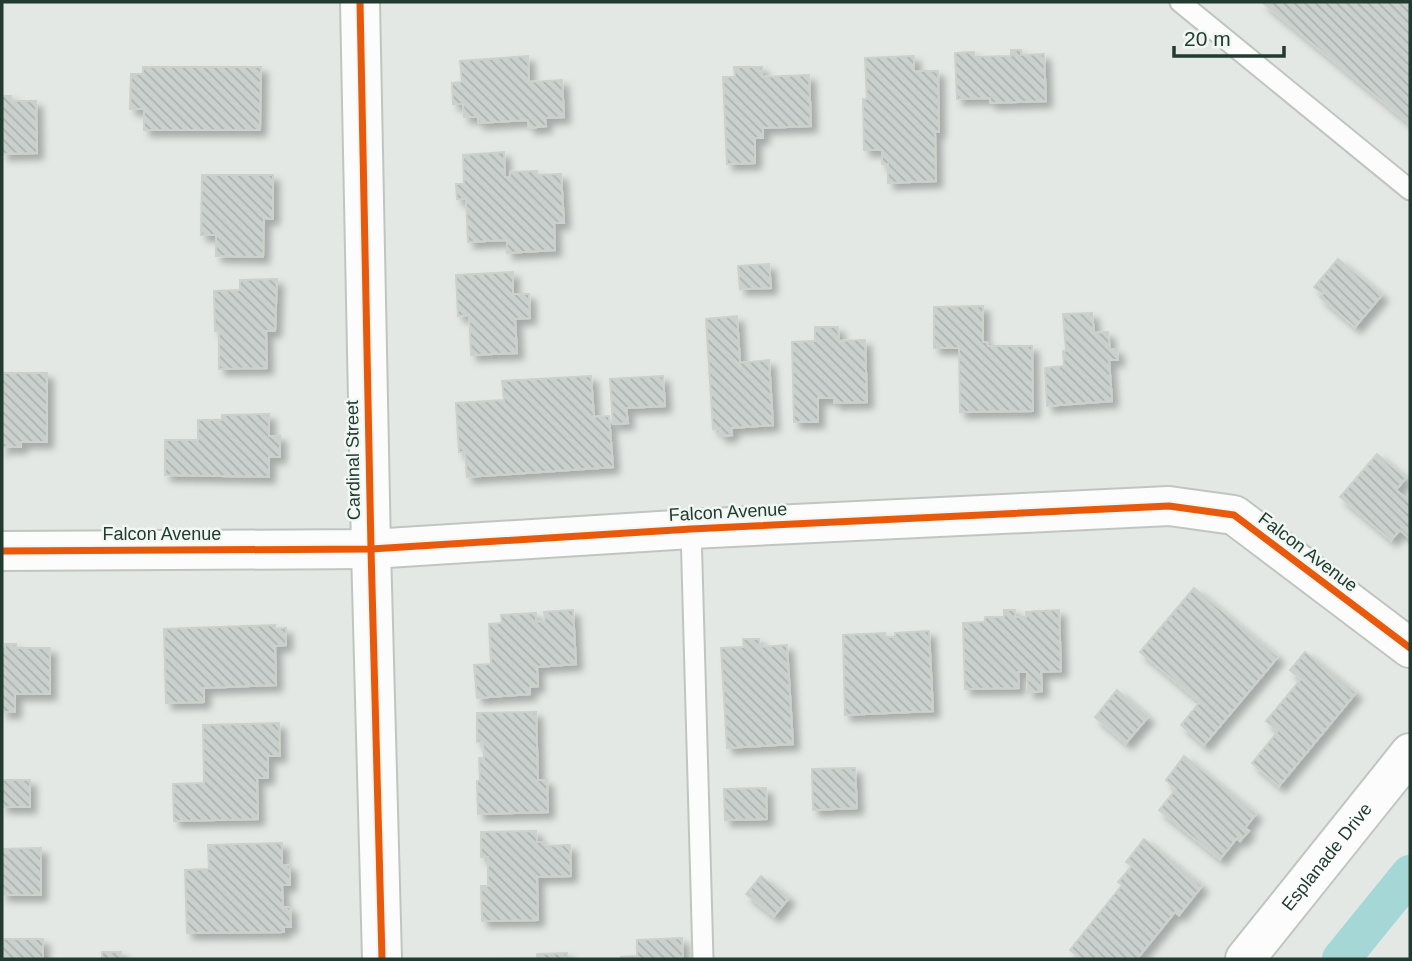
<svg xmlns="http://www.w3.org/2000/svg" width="1412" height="961" viewBox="0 0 1412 961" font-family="Arial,sans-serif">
<defs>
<pattern id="building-back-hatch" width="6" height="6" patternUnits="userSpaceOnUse" patternTransform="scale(1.75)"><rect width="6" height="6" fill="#cad0cd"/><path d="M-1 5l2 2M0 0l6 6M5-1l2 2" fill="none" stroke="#adb4b0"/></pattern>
<filter id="shadow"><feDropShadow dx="6" dy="6" stdDeviation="3.5" flood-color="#0004"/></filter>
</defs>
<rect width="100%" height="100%" fill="#e3e8e5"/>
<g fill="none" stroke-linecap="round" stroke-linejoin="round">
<polyline stroke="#a4d7d5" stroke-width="38" points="1341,959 1410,874"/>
</g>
<g fill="url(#building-back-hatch)" stroke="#ccd1ce" stroke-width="2" filter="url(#shadow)">
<polygon points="1262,2 1410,2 1410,124"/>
<polygon points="1011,50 1021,50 1021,55 1044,54 1046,101 990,103 990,98 957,99 955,53 974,52 974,57 1011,56"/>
<polygon points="528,56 529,82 562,80 564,117 545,118 546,126 529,128 528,120 478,123 478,117 464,117 463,104 453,104 452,83 462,82 460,61"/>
<polygon points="914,56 914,71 938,71 939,132 935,132 936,181 888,183 888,164 882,164 882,150 864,150 863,99 867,99 865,58"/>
<polygon points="143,67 261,67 260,130 144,130 144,109 130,109 131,74 143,74"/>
<polygon points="734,67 762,67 762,77 809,75 811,126 763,128 763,138 755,138 755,163 727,164 723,77 735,77"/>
<polygon points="2,96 11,96 11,101 36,101 37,153 2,154"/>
<polygon points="504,152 505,177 510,177 510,172 537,171 537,175 561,174 564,223 554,223 555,250 507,253 507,240 468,242 466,199 457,199 456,184 464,184 463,155"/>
<polygon points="202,175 273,175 273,219 264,218 263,257 216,256 216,235 201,235"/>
<polygon points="1338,259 1382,295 1355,327 1320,297 1323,294 1314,287"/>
<polygon points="769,264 771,288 740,289 738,266"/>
<polygon points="513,272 513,294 529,294 530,318 515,319 517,353 471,355 469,315 458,316 456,275"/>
<polygon points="277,279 275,331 266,331 267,368 219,369 219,331 215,331 214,291 240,290 240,280"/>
<polygon points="983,306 983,342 987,342 988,346 1032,346 1033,411 960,412 959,348 934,348 934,307"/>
<polygon points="1092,313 1094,333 1108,332 1110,350 1117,349 1118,360 1109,360 1112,401 1047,406 1045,368 1064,366 1063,351 1066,351 1063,314"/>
<polygon points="737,316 740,363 769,360 773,425 731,428 732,435 720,436 720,428 713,429 706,319"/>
<polygon points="815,327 838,327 839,341 865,340 867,402 834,403 834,398 818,398 818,422 794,422 792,342 815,341"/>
<polygon points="2,373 47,373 47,442 21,442 21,447 2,447 2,453"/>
<polygon points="591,376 594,417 609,416 613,467 467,477 465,452 459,452 456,403 504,400 502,381"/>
<polygon points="663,376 665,406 626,408 628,423 613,424 610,379"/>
<polygon points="269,414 269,436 280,436 280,457 269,457 269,477 165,475 165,440 198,440 198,420 222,420 222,415"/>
<polygon points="1377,454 1406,478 1396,490 1410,502 1410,539 1400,530 1391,540 1340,497"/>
<polygon points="1194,588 1278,657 1204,745 1181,725 1200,702 1140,652"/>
<polygon points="573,610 576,664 537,667 538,686 530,687 530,694 477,698 474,665 491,664 489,624 502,623 501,615 536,613 536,622 545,621 544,612"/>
<polygon points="1004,610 1015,610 1015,617 1026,617 1026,612 1059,610 1061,671 1041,672 1042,691 1028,692 1027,672 1018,672 1019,688 965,689 963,623 985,622 985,617 1004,617"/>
<polygon points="275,625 275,629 286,628 286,645 275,646 276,685 204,688 204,702 166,703 164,629"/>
<polygon points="929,631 933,711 845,715 843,635 885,633 885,637 895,637 895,633"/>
<polygon points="743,639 759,639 760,647 787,645 793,744 727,748 721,648 744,647"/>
<polygon points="5,644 16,644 16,648 50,648 50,694 15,694 15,712 2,712 2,648 5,648"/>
<polygon points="1305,652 1356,693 1279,786 1252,763 1278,731 1266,721 1301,679 1290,670"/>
<polygon points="1117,690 1148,717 1126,743 1095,717"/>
<polygon points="536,712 538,780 547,780 548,812 478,814 477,781 480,781 479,758 484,758 483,742 477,742 477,713"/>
<polygon points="279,723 280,756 268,756 268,778 257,778 258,819 174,821 173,784 204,783 203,725"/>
<polygon points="1184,756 1256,814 1245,828 1249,831 1240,841 1237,838 1220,859 1159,810 1176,789 1166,780"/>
<polygon points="855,768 857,808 813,810 812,769"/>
<rect x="2" y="780" width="28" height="27"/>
<polygon points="766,788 767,819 725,820 724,789"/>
<polygon points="536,831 537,842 545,842 545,846 570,845 571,876 537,877 538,920 482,921 481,886 488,886 488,857 481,857 481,832"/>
<polygon points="1144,839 1202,886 1179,915 1175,912 1137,959 1082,959 1070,950 1122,885 1118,882 1132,866 1126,862"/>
<polygon points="282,843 282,866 290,865 290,885 282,885 283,907 290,907 291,927 284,927 284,932 187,933 185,870 209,869 208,845"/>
<polygon points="41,848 41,895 2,895 2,849"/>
<polygon points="761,876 789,898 774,916 746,894"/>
<polygon points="682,938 683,959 622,959 621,957 637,956 637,940"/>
<rect x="2" y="939" width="41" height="20"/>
<rect x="102" y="952" width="19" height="7"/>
<polygon points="567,953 567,959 484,959 537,958 537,954"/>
</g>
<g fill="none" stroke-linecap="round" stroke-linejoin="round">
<defs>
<g id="service">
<polyline points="1180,2 1410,190"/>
<polyline points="691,529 703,959"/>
</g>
<g id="minor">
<polyline points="360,2 371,549 382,959"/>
<polyline points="2,551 371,549 691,529 1169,506 1234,515 1410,648"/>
<path id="s1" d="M1245,959L1410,753"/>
</g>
</defs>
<use href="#service" stroke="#c0c5c2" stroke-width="23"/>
<use href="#minor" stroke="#c0c5c2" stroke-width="42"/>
<use href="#service" stroke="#fbfcfb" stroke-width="19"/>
<use href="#minor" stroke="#fbfcfb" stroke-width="38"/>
<defs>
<g id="cycleway">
<polyline points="360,2 371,549 382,959"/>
<polyline points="2,551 371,549 691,529 1169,506 1234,515 1410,648"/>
</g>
</defs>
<use href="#cycleway" stroke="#f1f8f3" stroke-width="11"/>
<use href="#cycleway" stroke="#e8590c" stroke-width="7"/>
</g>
<g text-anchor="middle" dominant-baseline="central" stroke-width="5" stroke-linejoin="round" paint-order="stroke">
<g font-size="18" fill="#213b30" stroke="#f1f8f3">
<text transform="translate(353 460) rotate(-91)">Cardinal Street</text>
<text transform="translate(728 512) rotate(-3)">Falcon Avenue</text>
<text x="162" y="534">Falcon Avenue</text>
<text transform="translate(1308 552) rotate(37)">Falcon Avenue</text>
<text stroke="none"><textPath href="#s1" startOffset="131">Esplanade Drive</textPath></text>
</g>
</g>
<rect width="1412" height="961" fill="none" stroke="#213b30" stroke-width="7"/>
<path d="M1174 46v10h110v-10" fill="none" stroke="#213b30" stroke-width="3.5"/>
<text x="1184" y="46" font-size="21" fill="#213b30" stroke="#f1f8f3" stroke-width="5" paint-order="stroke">20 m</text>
</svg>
